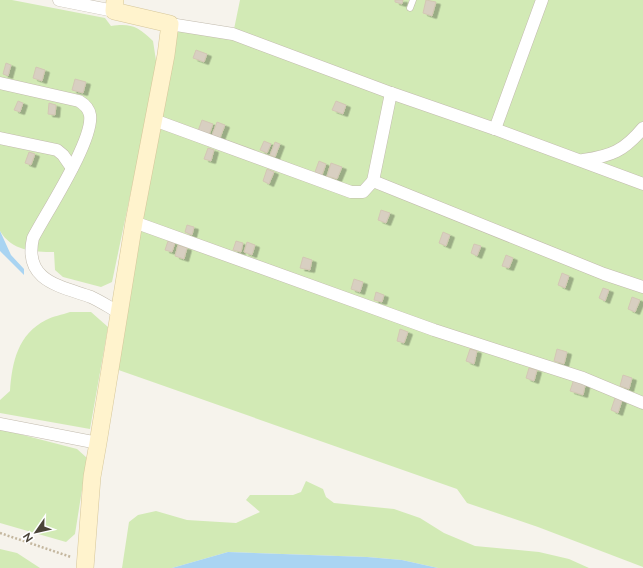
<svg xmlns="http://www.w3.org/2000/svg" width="643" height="568" viewBox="0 0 643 568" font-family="Raleway,sans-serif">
<defs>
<filter id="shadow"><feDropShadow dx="4.5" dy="2.5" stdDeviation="0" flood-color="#0004"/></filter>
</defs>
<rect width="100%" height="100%" fill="#f6f3ec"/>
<g fill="#d2eab5">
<path d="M0,0H12L105,18L111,26C132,23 138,27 153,41L157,67L112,282L101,287L63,277L55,270L54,252C33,252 12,251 0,231Z"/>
<polygon points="240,0 643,0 643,567 538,527 467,503 457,489 110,367 154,120 161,30 233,34"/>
<path d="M70,312H91L108,327L90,429L0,413V400L10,391C12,362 18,334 46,320C53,316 62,315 70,312Z"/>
<polygon points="0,429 77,449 87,458 75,534 66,542 0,523"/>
<polygon points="306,481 323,489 326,497 334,503 394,509 420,518 444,533 475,546 539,552 569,559 589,568 438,568 402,560 367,557 228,552 172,568 122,568 129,522 138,515 156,511 187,520 236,523 260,512 246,500 250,495 293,495 301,492"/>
<polygon points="0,549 17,553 40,568 0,568"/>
</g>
<g fill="#a9d4f2">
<polygon points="0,231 11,255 24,269 24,275 0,251"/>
<polygon points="228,552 367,557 402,560 438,568 172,568"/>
</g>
<g fill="#d8cfc1" stroke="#d3c7b4" filter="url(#shadow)">
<polygon points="395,0 403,0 402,4 395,2"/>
<polygon points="426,0 436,2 432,16 423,13"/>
<polygon points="196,50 207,54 204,62 193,58"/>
<polygon points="6,63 11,65 8,76 3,74"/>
<polygon points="36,67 45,70 42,81 33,78"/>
<polygon points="75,79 86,82 83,93 72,90"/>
<polygon points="18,101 23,103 20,112 14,110"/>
<polygon points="336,101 346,105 343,114 332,110"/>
<polygon points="49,103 56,105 55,115 48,114"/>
<polygon points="202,120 213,124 209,135 198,131"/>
<polygon points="217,122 225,125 220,138 212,135"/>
<polygon points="264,141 271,144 267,153 260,150"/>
<polygon points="275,142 280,144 275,157 270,155"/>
<polygon points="208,148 214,150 211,161 204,159"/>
<polygon points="29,152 35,154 31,165 25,163"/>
<polygon points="319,161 326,164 322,175 315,172"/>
<polygon points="331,163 342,167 337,179 327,176"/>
<polygon points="267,169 274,172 269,184 263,181"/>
<polygon points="381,210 390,213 386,223 378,220"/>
<polygon points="187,225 194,227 192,235 185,232"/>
<polygon points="443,232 450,235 446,246 439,243"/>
<polygon points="168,241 175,243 172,252 165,250"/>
<polygon points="236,241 243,243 241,252 233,250"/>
<polygon points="247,242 255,245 252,255 244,252"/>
<polygon points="474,244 481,246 477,256 471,253"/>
<polygon points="178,245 187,248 184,259 175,256"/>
<polygon points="506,255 513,258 509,268 502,266"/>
<polygon points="303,257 312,260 310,270 300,268"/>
<polygon points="562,273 569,276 565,288 558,285"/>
<polygon points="354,279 363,282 360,292 351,289"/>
<polygon points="603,288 609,290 605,301 599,298"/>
<polygon points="376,292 384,295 382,302 374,300"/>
<polygon points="632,297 640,300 635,312 628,309"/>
<polygon points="400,329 408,332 404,343 397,341"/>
<polygon points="470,349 477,351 474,364 466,361"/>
<polygon points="557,349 567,352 564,364 554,361"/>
<polygon points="529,368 537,370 534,381 526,378"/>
<polygon points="623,375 632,378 629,389 620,386"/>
<polygon points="574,379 586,382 583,395 570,391"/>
<polygon points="616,395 623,397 618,413 611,410"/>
</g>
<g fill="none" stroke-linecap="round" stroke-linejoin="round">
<defs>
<polyline id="lane" points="410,8 413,0"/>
<g id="street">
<polyline points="59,0 114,11"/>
<polyline points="170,24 233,34 391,93 495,129 643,184"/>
<path d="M0,83L79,101C84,104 89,109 90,115C94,140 46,213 33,238C23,281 60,286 91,297C100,301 109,307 118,312"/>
<polyline points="154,120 351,192 363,192 373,181 604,274 643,287"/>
<polyline points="495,129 542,0"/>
<polyline points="0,138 57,150 63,155 72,168"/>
<path d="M583,160C611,156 624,151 643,128"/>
<polyline points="373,181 391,93"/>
<polyline points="134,222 434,330 583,378 643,403"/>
<polyline points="0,424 98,443"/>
</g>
<polyline id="secondary" points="85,568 92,477 98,443 134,222 166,55 170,24 114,11 115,0"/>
</defs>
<use href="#lane" stroke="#c2bbae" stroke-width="7"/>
<use href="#street" stroke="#c2bbae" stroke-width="13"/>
<use href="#secondary" stroke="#d6c79b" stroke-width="18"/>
<polyline stroke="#c4b79f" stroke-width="2.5" stroke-dasharray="2 2" stroke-linecap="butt" points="0,533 71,557"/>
<use href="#lane" stroke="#fff" stroke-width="6"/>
<use href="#street" stroke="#fff" stroke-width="12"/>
<use href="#secondary" stroke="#fff3cd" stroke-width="17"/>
</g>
<g transform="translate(36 532) rotate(236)" stroke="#ffffff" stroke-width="3" paint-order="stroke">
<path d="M0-3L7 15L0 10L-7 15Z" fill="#4b4439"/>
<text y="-6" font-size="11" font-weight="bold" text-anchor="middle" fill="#4b4439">N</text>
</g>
</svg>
